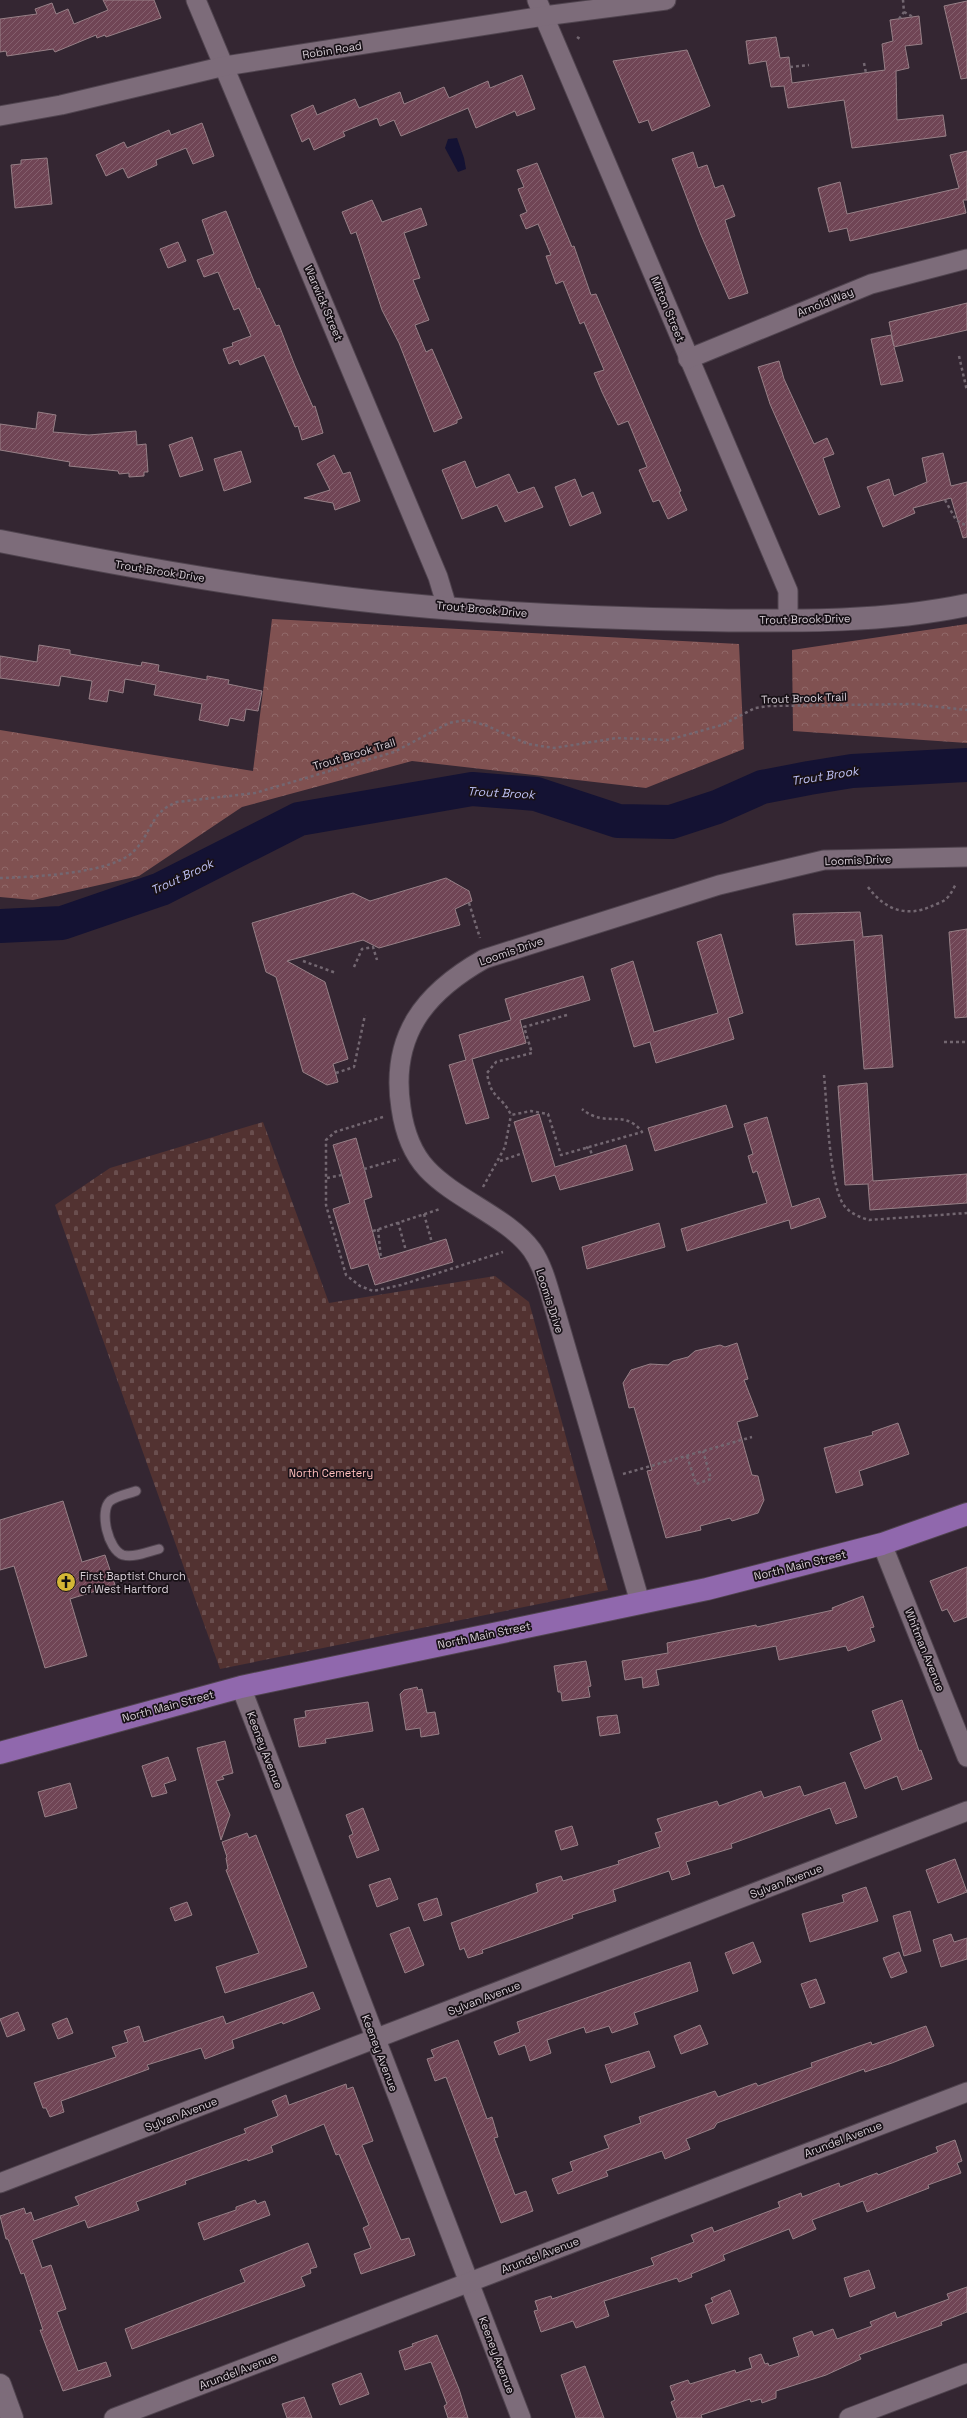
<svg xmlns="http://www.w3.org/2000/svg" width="967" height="2418" viewBox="0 0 967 2418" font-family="'Space Grotesk',sans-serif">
<defs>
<pattern id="forest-crowns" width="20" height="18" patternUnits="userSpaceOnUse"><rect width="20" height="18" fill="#805151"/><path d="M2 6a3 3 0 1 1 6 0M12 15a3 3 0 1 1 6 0" fill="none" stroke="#916969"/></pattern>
<pattern id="cemetery-stones" width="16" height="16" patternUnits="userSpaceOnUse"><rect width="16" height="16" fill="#523231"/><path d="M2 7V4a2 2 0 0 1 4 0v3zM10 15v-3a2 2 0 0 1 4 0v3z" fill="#6a4e4e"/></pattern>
<pattern id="building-hatch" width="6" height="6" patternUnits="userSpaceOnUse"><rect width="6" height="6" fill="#704555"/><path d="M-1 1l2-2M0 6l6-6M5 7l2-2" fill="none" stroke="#845f6d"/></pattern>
</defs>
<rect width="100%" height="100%" fill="#342632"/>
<g fill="url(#forest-crowns)">
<polygon points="272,619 739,644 744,749 646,788 412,761 242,807 139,876 33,900 0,897 0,730 253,771"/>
<polygon points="967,624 967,743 793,731 792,650"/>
</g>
<polygon fill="url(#cemetery-stones)" points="263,1122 329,1303 495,1276 529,1302 608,1590 220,1669 55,1205 110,1168"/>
<polygon fill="#141233" points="457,138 464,158 466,169 458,172 445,148 448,139"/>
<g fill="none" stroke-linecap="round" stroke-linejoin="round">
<polyline stroke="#141233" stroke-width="34" points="0,926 62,923 161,889 299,819 472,789 536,794 618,821 671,822 717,807 762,787 809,778 852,771 967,765"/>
</g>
<g fill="url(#building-hatch)" stroke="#978087">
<polygon points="103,0 154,0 161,18 106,37 105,35 97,38 96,35 55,52 53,49 7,56 6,51 0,52 0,19 37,14 35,9 52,3 56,14 68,9 74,24 108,10"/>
<polygon points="967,1 967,78 961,79 944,6"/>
<polygon points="919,16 922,44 905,46 909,68 896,71 897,120 943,115 946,136 852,148 844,100 788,108 784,86 771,87 766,61 749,64 746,41 776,37 780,58 789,57 792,83 885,70 882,44 893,41 890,20"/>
<polygon points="687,50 710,106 652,131 648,120 639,123 613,61"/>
<polygon points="522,75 535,109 517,116 515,111 476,128 468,108 401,136 394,120 380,126 377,118 343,132 345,136 314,150 309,138 302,142 291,115 313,105 317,115 355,99 359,108 400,92 404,104 444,87 449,98 488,81 490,88"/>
<polygon points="202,123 214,156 193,164 186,148 156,160 157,165 128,178 123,168 106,176 96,155 124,142 127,148 169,130 171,135"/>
<polygon points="967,151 967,200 963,200 966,213 850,241 847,228 829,232 818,188 840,182 847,214 959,188 950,155"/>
<polygon points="693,152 698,168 707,165 715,188 723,185 735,216 725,220 748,293 729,299 701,235 672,159"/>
<polygon points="47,158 52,204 15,208 11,165 21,164 21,160"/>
<polygon points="537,163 572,247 574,246 591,295 596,294 681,491 679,492 687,510 668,519 659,500 653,502 639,470 647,467 628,421 618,425 602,392 594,373 604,370 584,322 580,324 563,281 556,284 546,256 551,255 538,224 526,229 520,215 527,212 518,189 524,187 517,170"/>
<polygon points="372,200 382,222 421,208 427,225 404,233 420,278 413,280 429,320 415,325 426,352 432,349 462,418 457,420 457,423 434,432 399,343 382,310 356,232 351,234 342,212"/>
<polygon points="226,211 257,289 259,288 276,326 279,325 295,366 313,407 315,406 323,433 302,440 298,426 295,427 264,355 240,365 238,360 229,364 223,349 233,346 232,343 251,336 239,308 234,310 218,272 204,277 197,260 214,254 202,220"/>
<polygon points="178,242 186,261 168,268 160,249"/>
<polygon points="967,303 967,330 894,347 903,381 881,385 871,339 891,335 894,346 889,322"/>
<polygon points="779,361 784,379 814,444 827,438 834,454 823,458 840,507 819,515 770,404 758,367"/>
<polygon points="38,412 56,415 53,432 89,435 136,431 137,445 146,444 148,472 144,472 144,476 129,477 129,473 119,474 118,471 69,466 70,462 0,450 0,424 36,429"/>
<polygon points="192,437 203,470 180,477 169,445"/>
<polygon points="241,451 251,482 224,491 214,459"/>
<polygon points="943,453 951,486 967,482 967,537 963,538 951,498 913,508 915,513 883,527 867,487 889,479 894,496 927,482 922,458"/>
<polygon points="334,455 343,474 350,472 360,501 335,510 333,503 304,498 330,490 317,464"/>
<polygon points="465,461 476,488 509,474 518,493 534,487 543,507 505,522 497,505 462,519 442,470"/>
<polygon points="575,479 582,497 593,492 601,513 570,526 555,487"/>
<polygon points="39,645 70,650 70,654 141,666 142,662 159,665 158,671 207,680 207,676 229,680 228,684 262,691 258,711 246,709 244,721 230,718 228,726 199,720 202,704 154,695 156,685 125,679 123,693 109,690 107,702 89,699 92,681 61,676 59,686 0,678 0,656 37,662"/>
<polygon points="446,878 469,891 472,901 455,909 460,925 379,948 363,940 287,961 325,982 348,1059 333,1064 338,1082 327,1085 303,1072 276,977 266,972 252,923 353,893 370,901"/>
<polygon points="860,912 863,937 882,935 893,1067 864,1069 854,940 796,945 793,914"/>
<polygon points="967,929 967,1017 955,1018 949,932"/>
<polygon points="721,934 743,1013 728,1018 734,1039 656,1063 650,1042 634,1047 611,969 633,961 654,1032 718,1013 697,942"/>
<polygon points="583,976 590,1000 520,1020 526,1043 472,1059 489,1118 466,1124 449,1065 466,1060 459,1035 511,1020 505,999"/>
<polygon points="867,1083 873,1181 967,1174 967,1203 870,1210 868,1184 845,1185 838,1086"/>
<polygon points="726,1105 733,1127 655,1151 648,1128"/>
<polygon points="539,1114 555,1167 626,1145 633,1170 560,1190 555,1175 532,1182 514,1122"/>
<polygon points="767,1117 792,1207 819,1198 826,1217 791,1229 789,1220 687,1251 681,1229 767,1203 757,1171 753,1173 748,1156 753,1154 744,1124"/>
<polygon points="356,1138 372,1197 364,1200 380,1259 446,1239 453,1262 375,1285 368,1264 351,1269 333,1209 350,1203 333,1145"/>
<polygon points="659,1223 665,1247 587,1269 582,1247"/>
<polygon points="737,1343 748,1379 744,1380 758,1416 737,1422 752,1475 758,1476 764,1500 758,1513 732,1521 730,1518 700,1526 701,1530 666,1538 647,1471 652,1470 634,1407 629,1408 623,1383 631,1370 650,1364 668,1365 673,1361 688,1357 695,1351 720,1345 725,1347"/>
<polygon points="898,1423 909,1454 859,1471 863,1485 836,1493 824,1448 873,1435 872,1432"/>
<polygon points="63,1501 82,1562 105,1555 115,1585 70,1599 87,1656 45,1668 14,1566 0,1570 0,1520"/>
<polygon points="967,1567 967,1617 954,1622 947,1609 942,1611 930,1581"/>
<polygon points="863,1596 874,1627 870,1628 875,1641 848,1651 846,1646 779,1660 776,1646 656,1670 659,1685 643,1688 642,1677 625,1680 622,1661 668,1653 667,1643 756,1625 757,1627 833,1610 832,1608"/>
<polygon points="586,1661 591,1686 588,1687 590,1697 562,1701 561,1692 558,1692 554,1666"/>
<polygon points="417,1687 418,1690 422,1689 427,1713 435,1712 439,1734 421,1737 420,1728 406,1730 400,1694 404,1690"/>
<polygon points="902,1700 919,1751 921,1750 932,1779 902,1790 897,1776 865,1789 850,1753 882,1740 872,1711"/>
<polygon points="368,1702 373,1731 325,1739 326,1743 299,1747 294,1719 306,1717 305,1711"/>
<polygon points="617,1715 620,1733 600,1736 597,1717"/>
<polygon points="225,1741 233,1773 222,1776 224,1779 216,1781 230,1815 221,1840 197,1748"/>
<polygon points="168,1757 176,1780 164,1784 167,1793 152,1797 142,1766"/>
<polygon points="845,1782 857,1817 836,1824 830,1808 731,1844 732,1848 686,1862 690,1874 672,1880 669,1871 613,1890 616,1901 572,1915 573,1918 482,1950 483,1953 468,1958 464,1948 460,1950 451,1923 538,1892 536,1884 561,1876 563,1881 619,1864 618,1861 660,1847 655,1833 662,1831 657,1819 717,1801 719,1806 761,1791 764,1798 800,1786 804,1796"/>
<polygon points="70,1783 77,1808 45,1817 38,1792"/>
<polygon points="363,1808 379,1850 357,1858 349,1836 353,1834 346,1815"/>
<polygon points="572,1826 578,1845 561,1850 555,1831"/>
<polygon points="247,1833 249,1838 256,1835 307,1967 225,1993 216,1967 259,1953 226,1870 228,1869 226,1858 227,1857 222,1842"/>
<polygon points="955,1859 967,1892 938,1903 926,1870"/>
<polygon points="390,1878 398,1899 377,1907 369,1885"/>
<polygon points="866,1887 878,1921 810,1942 802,1914 844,1902 842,1895"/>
<polygon points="437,1898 442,1915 424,1921 418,1904"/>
<polygon points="187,1902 192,1915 175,1921 170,1908"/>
<polygon points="910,1911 921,1951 904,1956 893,1916"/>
<polygon points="409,1927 424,1965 405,1973 390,1934"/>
<polygon points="951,1934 954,1942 967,1938 967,1959 941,1967 933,1940"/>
<polygon points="753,1942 761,1962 733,1974 725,1953"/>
<polygon points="899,1952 907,1972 891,1978 883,1958"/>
<polygon points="690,1962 698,1991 634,2013 638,2024 612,2033 609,2026 586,2033 584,2027 547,2040 551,2053 530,2061 525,2045 499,2055 494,2042 520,2032 517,2022"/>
<polygon points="816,1979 825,2003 810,2008 801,1984"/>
<polygon points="313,1992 320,2009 283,2024 282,2022 232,2040 234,2048 205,2059 201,2048 147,2065 149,2069 61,2101 64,2112 50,2117 46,2108 43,2108 34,2083 116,2057 112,2047 128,2042 124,2031 139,2026 144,2042 223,2016 226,2024"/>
<polygon points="18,2012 25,2030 7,2037 0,2019"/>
<polygon points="67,2018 73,2033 58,2039 52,2024"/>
<polygon points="700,2025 708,2044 681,2054 674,2036"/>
<polygon points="926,2026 934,2046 892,2063 865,2072 864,2069 717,2123 714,2128 686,2139 690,2149 665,2159 662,2151 606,2171 608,2176 558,2194 552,2179 573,2171 570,2162 609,2148 604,2136 641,2123 639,2117 715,2091 718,2097 756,2083 758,2086 812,2067 811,2063 871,2042 872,2045"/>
<polygon points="458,2040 487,2119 492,2117 498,2137 494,2138 515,2195 526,2191 533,2211 501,2223 446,2077 435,2081 427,2059 434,2057 431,2050"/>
<polygon points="649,2051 655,2067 611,2083 605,2065"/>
<polygon points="346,2084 347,2089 353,2087 373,2141 362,2145 401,2240 409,2238 415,2255 361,2274 354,2254 371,2248 363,2228 369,2225 339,2154 336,2155 324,2124 271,2146 273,2152 248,2161 247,2159 185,2181 186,2184 136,2202 139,2210 88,2228 85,2220 32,2240 42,2268 51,2265 66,2309 57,2312 78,2371 106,2362 111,2376 63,2391 40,2330 43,2330 24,2273 21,2274 8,2239 6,2239 0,2216 24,2208 26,2214 31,2212 34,2221 79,2205 75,2197 246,2133 244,2129 278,2116 272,2101 286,2095 289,2105"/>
<polygon points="955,2140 962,2161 957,2163 961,2173 928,2185 929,2188 867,2212 863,2201 812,2220 816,2229 793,2239 789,2229 723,2255 725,2260 691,2274 692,2277 679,2282 677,2278 604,2301 609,2316 576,2328 573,2321 541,2332 534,2311 538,2310 535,2301 551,2296 552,2299 654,2265 651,2258 694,2242 691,2235 712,2227 714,2232 780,2207 778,2202 801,2193 802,2197 839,2183 840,2187 877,2173 878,2175 938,2152 936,2147"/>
<polygon points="255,2200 257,2204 265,2201 270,2215 204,2240 198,2223 236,2210 236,2207"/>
<polygon points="308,2243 317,2267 310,2269 311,2273 301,2277 305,2286 132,2349 125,2329 245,2282 240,2270"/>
<polygon points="869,2270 875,2288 850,2297 844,2278"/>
<polygon points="967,2287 967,2312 941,2322 942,2325 859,2355 861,2359 826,2375 776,2391 776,2398 762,2403 761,2399 751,2402 750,2399 701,2415 702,2418 677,2418 671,2402 675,2400 670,2386 688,2380 690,2384 735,2370 736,2373 752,2368 749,2358 761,2354 765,2364 768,2363 769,2366 799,2356 793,2338 812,2331 814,2336 833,2329 837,2339 872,2326 870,2322 895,2312 897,2318 949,2299 947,2294"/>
<polygon points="730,2290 739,2314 712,2324 705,2305 713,2302 711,2298"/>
<polygon points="437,2335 459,2389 468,2418 448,2418 444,2406 447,2404 431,2362 405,2370 399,2351 413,2346 412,2344"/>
<polygon points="585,2366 604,2418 576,2418 561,2375"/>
<polygon points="361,2373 369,2394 340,2405 332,2384"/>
<polygon points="304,2397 312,2418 287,2418 282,2404"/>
</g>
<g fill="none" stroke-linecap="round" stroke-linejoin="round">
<defs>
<path id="service" d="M136,1491C128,1494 116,1496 110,1501C99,1511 108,1550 123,1555C134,1558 147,1552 159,1549"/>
<g id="minor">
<polyline points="196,0 438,577 447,607"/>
<polyline points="537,0 788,591 788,621"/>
<polyline points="0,116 61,105 225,66 544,16 666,0"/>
<polyline points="688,359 871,284 967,259"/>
<polyline points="882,1544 967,1757"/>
<path d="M640,1602L555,1310C549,1291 544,1267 532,1250C508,1217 456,1200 427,1169C412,1153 404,1129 401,1108C390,1036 424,993 484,959L719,885L824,860L967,857"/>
<polyline points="241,1687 521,2418"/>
<polyline points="0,2183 967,1811"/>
<polyline points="114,2418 967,2092"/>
<polyline points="849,2418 967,2373"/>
</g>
<polyline id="tertiary" points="0,2385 12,2418"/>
<path id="secondary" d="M0,541C101,561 202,580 304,593C436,611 571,618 704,620C791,621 881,623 967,605"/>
<polyline id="primary" points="0,1753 241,1687 707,1589 882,1544 967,1514"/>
</defs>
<use href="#service" stroke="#50444f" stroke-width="11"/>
<use href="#minor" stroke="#50444f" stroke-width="21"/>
<use href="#tertiary" stroke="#50444f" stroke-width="24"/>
<use href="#secondary" stroke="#50444f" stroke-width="24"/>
<use href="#primary" stroke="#50444f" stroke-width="24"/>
<g stroke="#736771" stroke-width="2.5" stroke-dasharray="3 3" stroke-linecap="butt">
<polyline points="904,12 913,17"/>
<polyline points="899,19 904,12 903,0"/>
<polyline points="577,37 580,39"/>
<polyline points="864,63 866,73"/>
<polyline points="790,67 809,65"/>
<polyline points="959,356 967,391"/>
<polyline points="945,500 956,520 967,526"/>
<path d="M0,878C31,877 112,874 134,851C152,833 150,812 177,802L255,793L394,752L449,723L466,720L485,725L528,744L554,748L617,738L668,740L722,725L755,708L769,706L913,704L967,710"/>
<path d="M868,887C884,909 906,918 932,906C936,904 943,902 946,899C950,896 953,889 956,884"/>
<polyline points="469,903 480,938"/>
<polyline points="303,961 336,973"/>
<polyline points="354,967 362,949 373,947 377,960"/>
<path d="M567,1015L524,1027L532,1053L496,1062L487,1073C491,1100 501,1094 511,1115L531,1111L548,1114L561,1155L642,1132C624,1108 606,1129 582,1109"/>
<polyline points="944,1042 967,1042"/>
<polyline points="336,1073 354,1067 365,1015"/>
<path d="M824,1075C827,1105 829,1181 843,1204C849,1213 859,1217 869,1220L967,1213"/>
<polyline points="383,1117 335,1132 326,1140 326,1205 346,1275 360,1286 373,1291 401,1285 503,1252"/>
<polyline points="586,1147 590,1149 592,1155"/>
<polyline points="500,1161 523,1153"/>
<polyline points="364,1169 399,1159"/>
<polyline points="327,1178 342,1175"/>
<polyline points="483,1187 505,1147 511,1115"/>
<polyline points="424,1214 432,1243"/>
<polyline points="398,1222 406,1251"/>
<polyline points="378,1229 381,1259"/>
<polyline points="373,1231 440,1209"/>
<polyline points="687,1456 696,1484 711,1479 703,1451"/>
<polyline points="623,1474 752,1437"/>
</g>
<use href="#service" stroke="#7d6c7a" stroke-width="9"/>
<use href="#minor" stroke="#7d6c7a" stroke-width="19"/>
<use href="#tertiary" stroke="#7d6c7a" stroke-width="22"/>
<use href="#secondary" stroke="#7d6c7a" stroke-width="22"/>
<use href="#primary" stroke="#9068ad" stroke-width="22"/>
</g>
<defs>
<symbol id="church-disc" viewBox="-11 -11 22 22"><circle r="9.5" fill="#d4b635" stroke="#181117"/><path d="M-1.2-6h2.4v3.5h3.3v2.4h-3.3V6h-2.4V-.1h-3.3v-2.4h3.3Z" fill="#111"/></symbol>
</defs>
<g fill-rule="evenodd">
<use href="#church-disc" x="55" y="1571" width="22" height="22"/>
</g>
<g text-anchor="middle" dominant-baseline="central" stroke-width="3.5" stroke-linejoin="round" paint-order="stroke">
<g font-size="11" fill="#d7ced6" stroke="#181117">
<text transform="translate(332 50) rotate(-9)">Robin Road</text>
<text transform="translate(825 302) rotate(-22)">Arnold Way</text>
<text transform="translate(324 303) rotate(67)">Warwick Street</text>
<text transform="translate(668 309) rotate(67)">Milton Street</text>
<text transform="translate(160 571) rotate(9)">Trout Brook Drive</text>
<text transform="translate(482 609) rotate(5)">Trout Brook Drive</text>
<text transform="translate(805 619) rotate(-1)">Trout Brook Drive</text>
<text transform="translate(804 698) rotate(-2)">Trout Brook Trail</text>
<text transform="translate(354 754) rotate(-17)">Trout Brook Trail</text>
<text transform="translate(858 860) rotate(-2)">Loomis Drive</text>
<text transform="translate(511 951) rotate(-19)">Loomis Drive</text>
<text transform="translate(550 1301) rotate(72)">Loomis Drive</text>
<text transform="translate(800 1565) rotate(-14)">North Main Street</text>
<text transform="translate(484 1635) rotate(-12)">North Main Street</text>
<text transform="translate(925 1650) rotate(68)">Whitman Avenue</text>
<text transform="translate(168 1706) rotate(-15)">North Main Street</text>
<text transform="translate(265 1750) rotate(69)">Keeney Avenue</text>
<text transform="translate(786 1881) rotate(-21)">Sylvan Avenue</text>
<text transform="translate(484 1998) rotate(-21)">Sylvan Avenue</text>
<text transform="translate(380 2053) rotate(69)">Keeney Avenue</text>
<text transform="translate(181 2114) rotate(-21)">Sylvan Avenue</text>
<text transform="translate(843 2139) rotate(-21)">Arundel Avenue</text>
<text transform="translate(540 2255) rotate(-21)">Arundel Avenue</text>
<text transform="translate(497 2355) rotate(69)">Keeney Avenue</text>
<text transform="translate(238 2371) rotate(-21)">Arundel Avenue</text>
</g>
<g font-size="11" fill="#febebc" stroke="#181117">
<text x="331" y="1473">North Cemetery</text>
</g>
<g font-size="11" fill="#d7ced6" stroke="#181117" text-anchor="start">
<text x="80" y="1576">First Baptist Church<tspan x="80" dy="13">of West Hartford</tspan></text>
</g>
<g font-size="12" font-style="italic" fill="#bec1f5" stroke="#181117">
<text transform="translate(825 776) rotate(-9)">Trout Brook</text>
<text transform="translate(501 793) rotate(3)">Trout Brook</text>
<text transform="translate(182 877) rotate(-25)">Trout Brook</text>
</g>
</g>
</svg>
